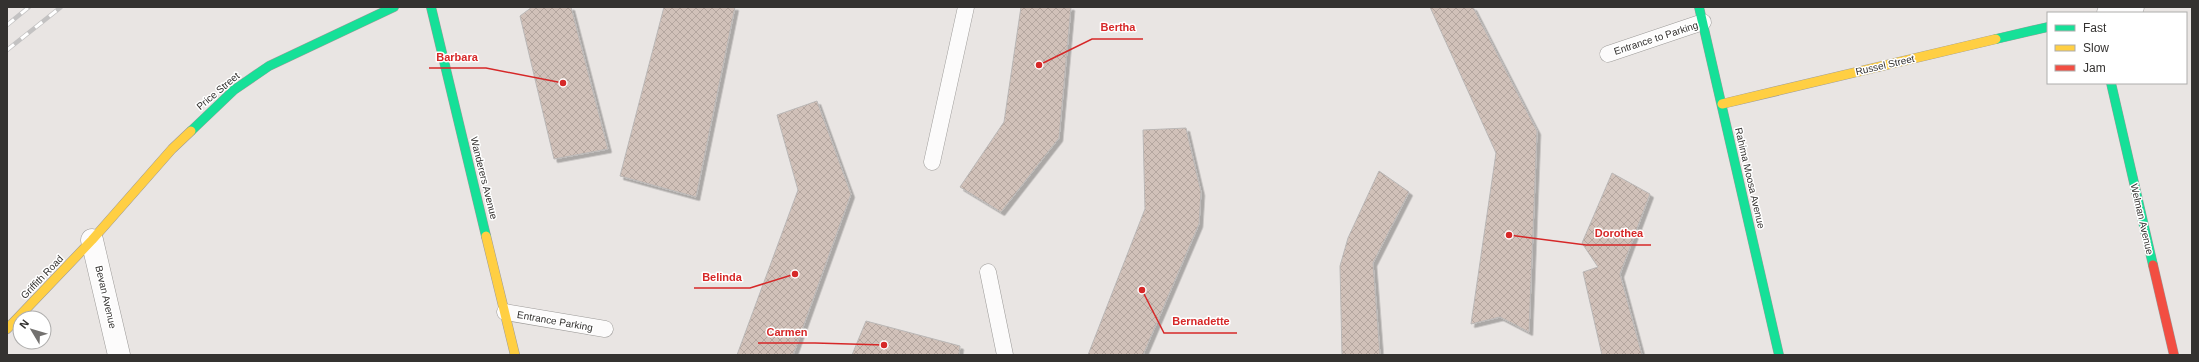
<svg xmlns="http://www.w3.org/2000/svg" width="2199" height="362" viewBox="0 0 2199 362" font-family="Arial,sans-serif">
<defs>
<pattern id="building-cross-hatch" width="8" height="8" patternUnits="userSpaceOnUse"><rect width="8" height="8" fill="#d1c1b9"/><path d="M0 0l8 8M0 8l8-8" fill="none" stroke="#b4a69f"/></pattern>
<filter id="shadow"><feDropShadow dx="3.5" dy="3.5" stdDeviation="0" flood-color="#0004"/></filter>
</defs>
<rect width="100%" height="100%" fill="#e9e5e3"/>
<g fill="url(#building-cross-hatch)" stroke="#bab7b6" filter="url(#shadow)">
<polygon points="532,7 571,7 608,149 554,159 520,16"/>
<polygon points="664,7 735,7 696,197 620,176"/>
<polygon points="1021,7 1071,7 1059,138 1001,212 960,187 1004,122"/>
<polygon points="1430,7 1473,7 1537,131 1529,332 1500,317 1471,324 1496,153"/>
<polygon points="817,101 851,194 793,355 737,355 798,190 777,115"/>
<polygon points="1186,128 1201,192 1199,224 1143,355 1088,355 1145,209 1143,130"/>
<polygon points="1379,171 1409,192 1373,263 1380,355 1342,355 1340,266 1348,238"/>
<polygon points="1612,173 1650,194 1620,274 1642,355 1602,355 1583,272 1598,267 1582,243"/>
<polygon points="866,321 960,346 959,355 852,355"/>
</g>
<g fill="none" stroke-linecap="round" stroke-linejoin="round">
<defs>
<g id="lane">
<polyline points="1608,54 1703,22"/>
<polyline points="932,162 966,7"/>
<polyline points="988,272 1005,355"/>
<polyline points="505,312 605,329"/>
</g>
<g id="street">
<polyline points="2108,13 2133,7"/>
<polyline points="92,240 119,355"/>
</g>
<g id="fast">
<polyline points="431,7 486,236"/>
<polyline points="1699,7 1779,355"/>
<polyline points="1996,39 2048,27"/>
<polyline points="2111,83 2153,265"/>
<polyline points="191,131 234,90 269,66 394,7"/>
</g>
<g id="slow">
<polyline points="1722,104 1996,39"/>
<polyline points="486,236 515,355"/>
<polyline points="7,329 92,240 172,149 191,131"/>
</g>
<polyline id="jam" points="2153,265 2174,355"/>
</defs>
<use href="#lane" stroke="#9d9b99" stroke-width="17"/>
<use href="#street" stroke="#9d9b99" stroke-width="23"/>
<use href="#fast" stroke="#9d9b99" stroke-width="10"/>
<use href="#slow" stroke="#9d9b99" stroke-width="10"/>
<use href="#jam" stroke="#9d9b99" stroke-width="10"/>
<use href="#lane" stroke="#fcfbfb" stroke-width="16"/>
<use href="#street" stroke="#fcfbfb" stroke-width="22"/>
<use href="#fast" stroke="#16e098" stroke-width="9"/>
<use href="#slow" stroke="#ffcf43" stroke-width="9"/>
<use href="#jam" stroke="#f24e42" stroke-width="9"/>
<defs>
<g id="rail">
<polyline points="7,25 29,7"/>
<polyline points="7,50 61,7"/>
</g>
</defs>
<use href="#rail" stroke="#c3c2c2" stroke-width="4.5"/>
<use href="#rail" stroke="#fff" stroke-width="3" stroke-dasharray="9" stroke-linecap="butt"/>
</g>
<g text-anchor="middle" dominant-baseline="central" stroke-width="3" stroke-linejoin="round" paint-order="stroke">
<g font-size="10" fill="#343230" stroke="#fff">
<text transform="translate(1656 38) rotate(-18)">Entrance to Parking</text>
<text transform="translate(1885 65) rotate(-13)">Russel Street</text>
<text transform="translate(218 91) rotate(-40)">Price Street</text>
<text transform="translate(484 178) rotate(76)">Wanderers Avenue</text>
<text transform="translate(1750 178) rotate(77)">Rahima Moosa Avenue</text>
<text transform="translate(2142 219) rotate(77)">Welman Avenue</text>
<text transform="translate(42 277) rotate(-46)">Griffith Road</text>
<text transform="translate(106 297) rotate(77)">Bevan Avenue</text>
<text transform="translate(555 321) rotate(10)">Entrance Parking</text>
</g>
</g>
<path fill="none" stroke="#d62828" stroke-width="1.5" d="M1039 65L1092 39H1143M563 83L486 68H429M1509 235L1586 245H1651M795 274L750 288H694M1142 290L1164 333H1237M884 345L815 343H758"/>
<g fill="#d62828" stroke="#fff" stroke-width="1.5">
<circle cx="1039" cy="65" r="4"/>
<circle cx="563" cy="83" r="4"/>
<circle cx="1509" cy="235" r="4"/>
<circle cx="795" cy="274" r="4"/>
<circle cx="1142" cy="290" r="4"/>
<circle cx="884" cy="345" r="4"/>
</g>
<g font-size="11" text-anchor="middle" font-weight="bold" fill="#d62828" stroke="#fff" stroke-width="3" stroke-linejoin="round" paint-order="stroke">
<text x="1118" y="31">Bertha</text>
<text x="457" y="61">Barbara</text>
<text x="1619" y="237">Dorothea</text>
<text x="722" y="281">Belinda</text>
<text x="1201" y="325">Bernadette</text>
<text x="787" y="336">Carmen</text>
</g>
<rect width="2199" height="362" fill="none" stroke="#343230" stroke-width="16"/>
<rect x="2047" y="12" width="140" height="72" fill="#ffffff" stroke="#aeadac"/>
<rect x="2055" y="25" width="20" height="6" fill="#16e098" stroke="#aeadac"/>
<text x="2083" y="32" font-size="12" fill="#343230">Fast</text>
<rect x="2055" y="45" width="20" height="6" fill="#ffcf43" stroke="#aeadac"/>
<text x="2083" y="52" font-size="12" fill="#343230">Slow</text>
<rect x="2055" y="65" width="20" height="6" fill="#f24e42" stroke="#aeadac"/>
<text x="2083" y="72" font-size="12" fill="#343230">Jam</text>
<g transform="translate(32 330) rotate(308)"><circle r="19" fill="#ffffff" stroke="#aeadac"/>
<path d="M0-3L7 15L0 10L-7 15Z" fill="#73716f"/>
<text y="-6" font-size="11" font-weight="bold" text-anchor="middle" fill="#343230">N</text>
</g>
</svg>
